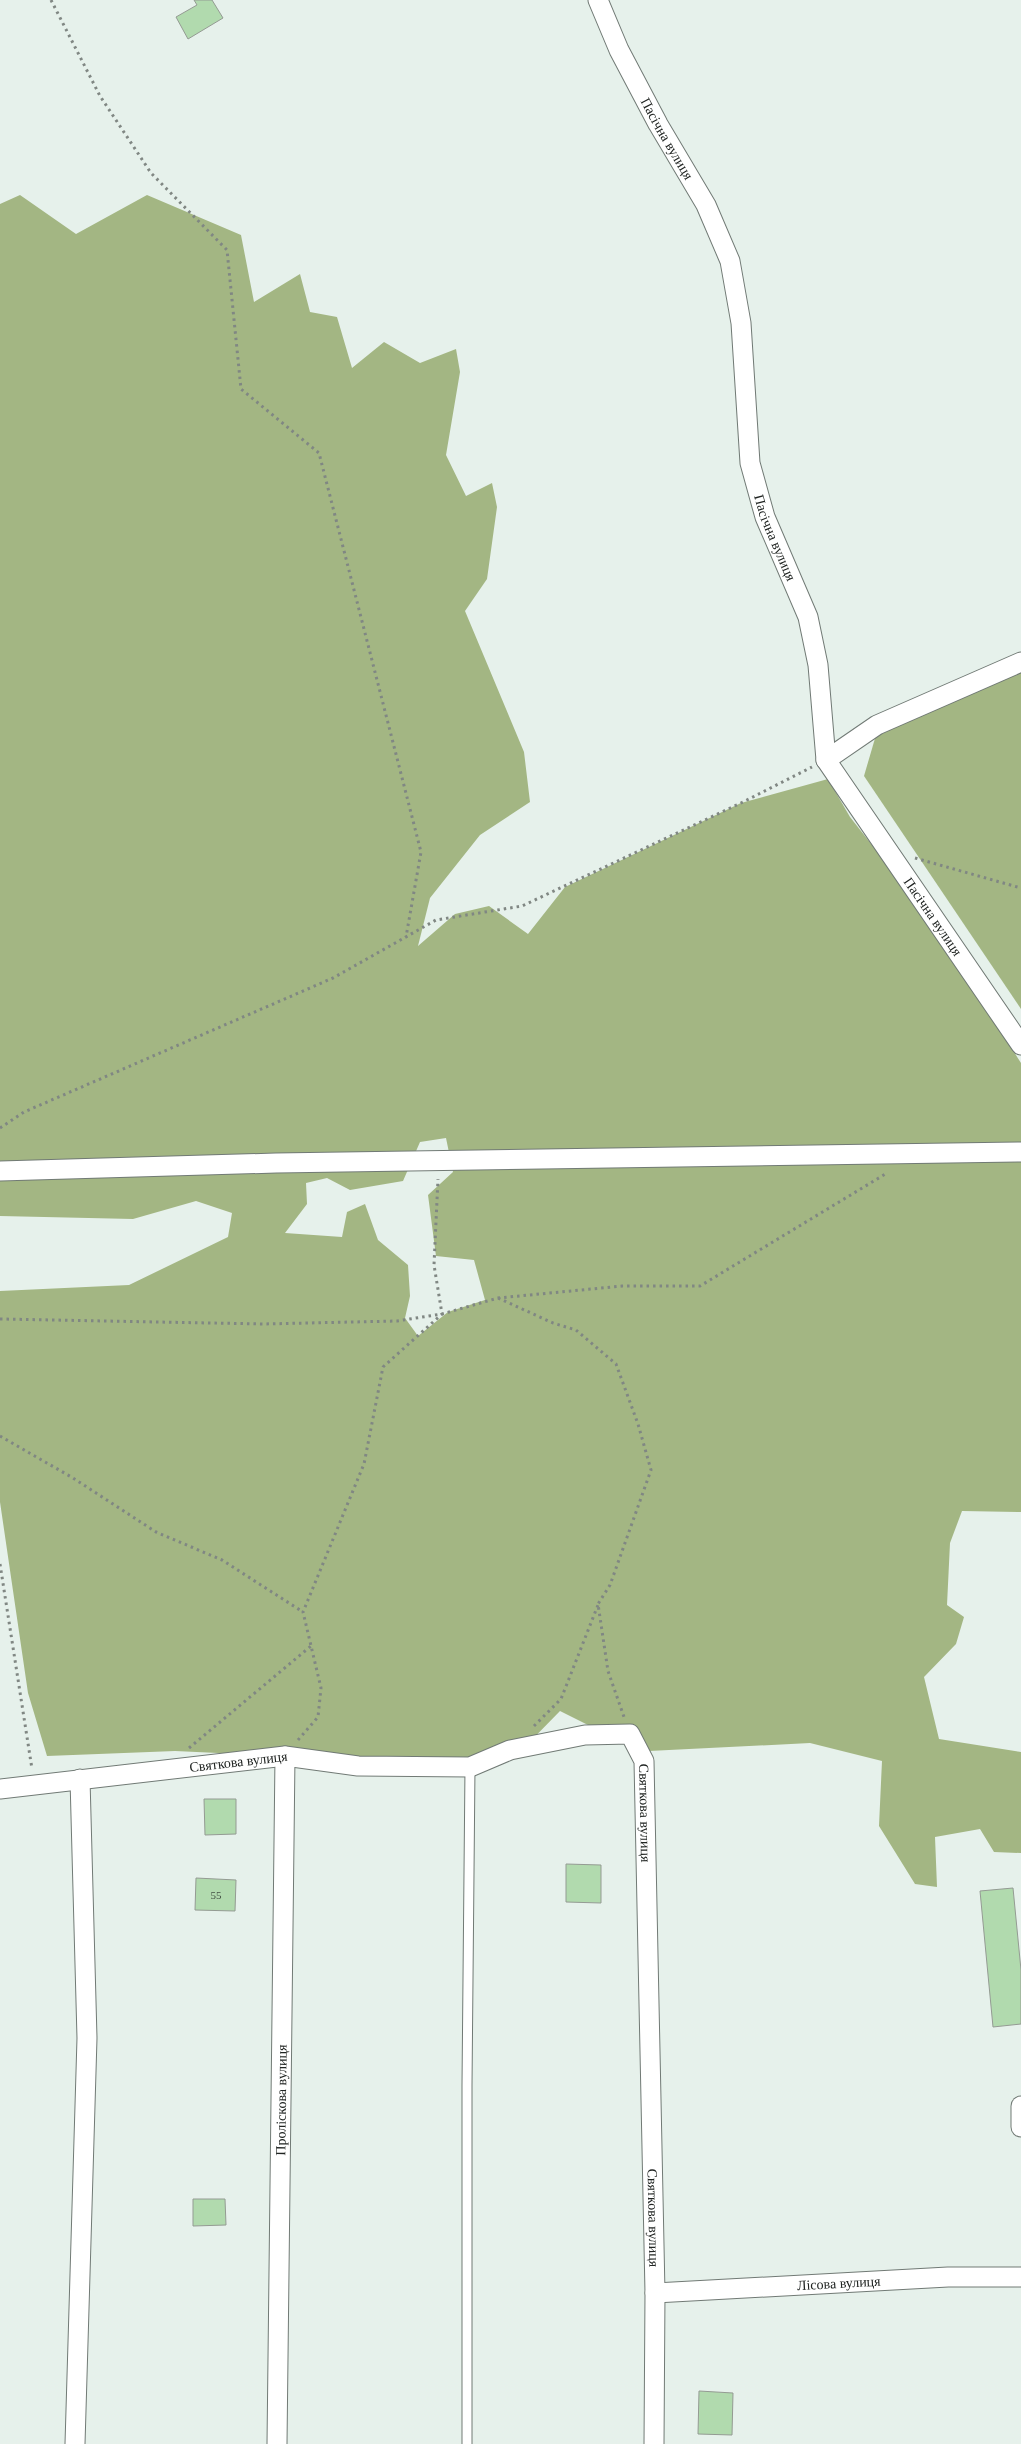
<svg xmlns="http://www.w3.org/2000/svg" width="1021" height="2444" viewBox="0 0 1021 2444" font-family="Georgia,serif">
<rect width="100%" height="100%" fill="#e6f1eb"/>
<g fill="#a3b683" fill-rule="evenodd">
<path d="M20,195L76,234L147,195L241,235L254,302L300,274L310,312L337,317L352,368L384,342L420,363L456,349L460,372L446,455L466,496L492,483L497,507L487,579L465,611L524,752L530,802L480,835L430,898L418,946L455,914L489,906L528,934L565,887L741,803L828,779L850,817L919,905L1021,1063V1512L962,1511L950,1543L947,1605L964,1617L956,1644L924,1677L939,1739L1021,1752V1853L994,1852L980,1829L935,1837L937,1887L915,1884L879,1826L882,1761L810,1743L649,1751L614,1738L560,1711L514,1758L322,1760L285,1756L175,1751L47,1756L28,1693L0,1502V1291L129,1285L228,1237L232,1213L196,1201L133,1219L0,1216V204ZM446,1138L453,1172L428,1195L436,1256L474,1260L485,1300L448,1312L418,1336L405,1318L410,1296L408,1265L378,1240L365,1204L347,1212L342,1237L285,1233L307,1204L306,1183L327,1178L350,1190L403,1181L420,1142Z"/>
<polygon points="1021,672 1021,1009 864,776 876,735"/>
</g>
<g fill="#b1daae" stroke="#949b93">
<polygon points="194,0 212,0 223,18 188,39 176,17 197,5"/>
<polygon points="204,1799 236,1799 236,1834 205,1835"/>
<polygon points="566,1864 601,1865 601,1903 566,1902"/>
<polygon points="196,1878 236,1880 235,1911 195,1910"/>
<polygon points="1013,1888 1021,1970 1021,2024 993,2027 980,1891"/>
<polygon points="193,2199 225,2199 226,2225 193,2226"/>
<polygon points="699,2391 733,2393 732,2435 698,2434"/>
</g>
<g fill="none" stroke-linecap="round" stroke-linejoin="round">
<defs>
<polyline id="lane" points="467,2444 467,2085 470,1767"/>
<g id="street">
<path id="s1" d="M598,0L619,50L658,124L706,205L730,261L741,323L750,463L765,517L808,617L818,665L826,760L1021,1045"/>
<polyline points="826,760 877,725 1021,662"/>
<polyline points="0,1171 276,1163 1021,1152"/>
<path id="s2" d="M0,1789L285,1756L358,1766L470,1767L510,1750L585,1735L630,1734L644,1761L655,2293L654,2444"/>
<polyline points="1021,2106 1021,2127"/>
<path id="s3" d="M655,2293L948,2277H1021"/>
<polyline points="75,2444 87,2038 80,1779"/>
<path id="s4" d="M277,2444L285,1756"/>
</g>
</defs>
<use href="#lane" stroke="#717a75" stroke-width="11"/>
<use href="#street" stroke="#717a75" stroke-width="21"/>
<g stroke="#808783" stroke-width="3" stroke-dasharray="2.5 4" stroke-linecap="butt">
<polyline points="51,0 100,96 151,173 227,250 241,389 319,453 421,852 406,937"/>
<polyline points="915,858 1021,888"/>
<polyline points="0,1128 24,1112 333,978 436,920 522,906 741,803 812,767"/>
<polyline points="498,1298 553,1323 576,1330 616,1364 638,1424 651,1470 610,1585 598,1604 608,1671 624,1717"/>
<polyline points="0,1319 263,1324 397,1321 442,1314 498,1298 622,1286 700,1286 887,1173"/>
<polyline points="0,1436 73,1478 156,1532 222,1560 303,1612"/>
<polyline points="0,1564 32,1769"/>
<polyline points="534,1726 561,1699 598,1605"/>
<polyline points="298,1740 318,1717 321,1688 303,1612 364,1464 383,1367 442,1314 434,1265 438,1179"/>
<polyline points="189,1748 311,1646"/>
</g>
<use href="#lane" stroke="#fff" stroke-width="9"/>
<use href="#street" stroke="#fff" stroke-width="19"/>
</g>
<g text-anchor="middle" dominant-baseline="central" stroke-width="5" stroke-linejoin="round" paint-order="stroke">
<g font-size="11" fill="#445245">
<text x="216" y="1895">55</text>
</g>
<g font-size="14" fill="#202422" stroke="#fff">
<text stroke="none"><textPath href="#s1" startOffset="155">Пасічна вулиця</textPath></text>
<text stroke="none"><textPath href="#s1" startOffset="575">Пасічна вулиця</textPath></text>
<text stroke="none"><textPath href="#s1" startOffset="995">Пасічна вулиця</textPath></text>
<text stroke="none"><textPath href="#s2" startOffset="240">Святкова вулиця</textPath></text>
<text stroke="none"><textPath href="#s2" startOffset="720">Святкова вулиця</textPath></text>
<text stroke="none"><textPath href="#s4" startOffset="344">Проліскова вулиця</textPath></text>
<text stroke="none"><textPath href="#s2" startOffset="1125">Святкова вулиця</textPath></text>
<text stroke="none"><textPath href="#s3" startOffset="184">Лісова вулиця</textPath></text>
</g>
</g>
</svg>
